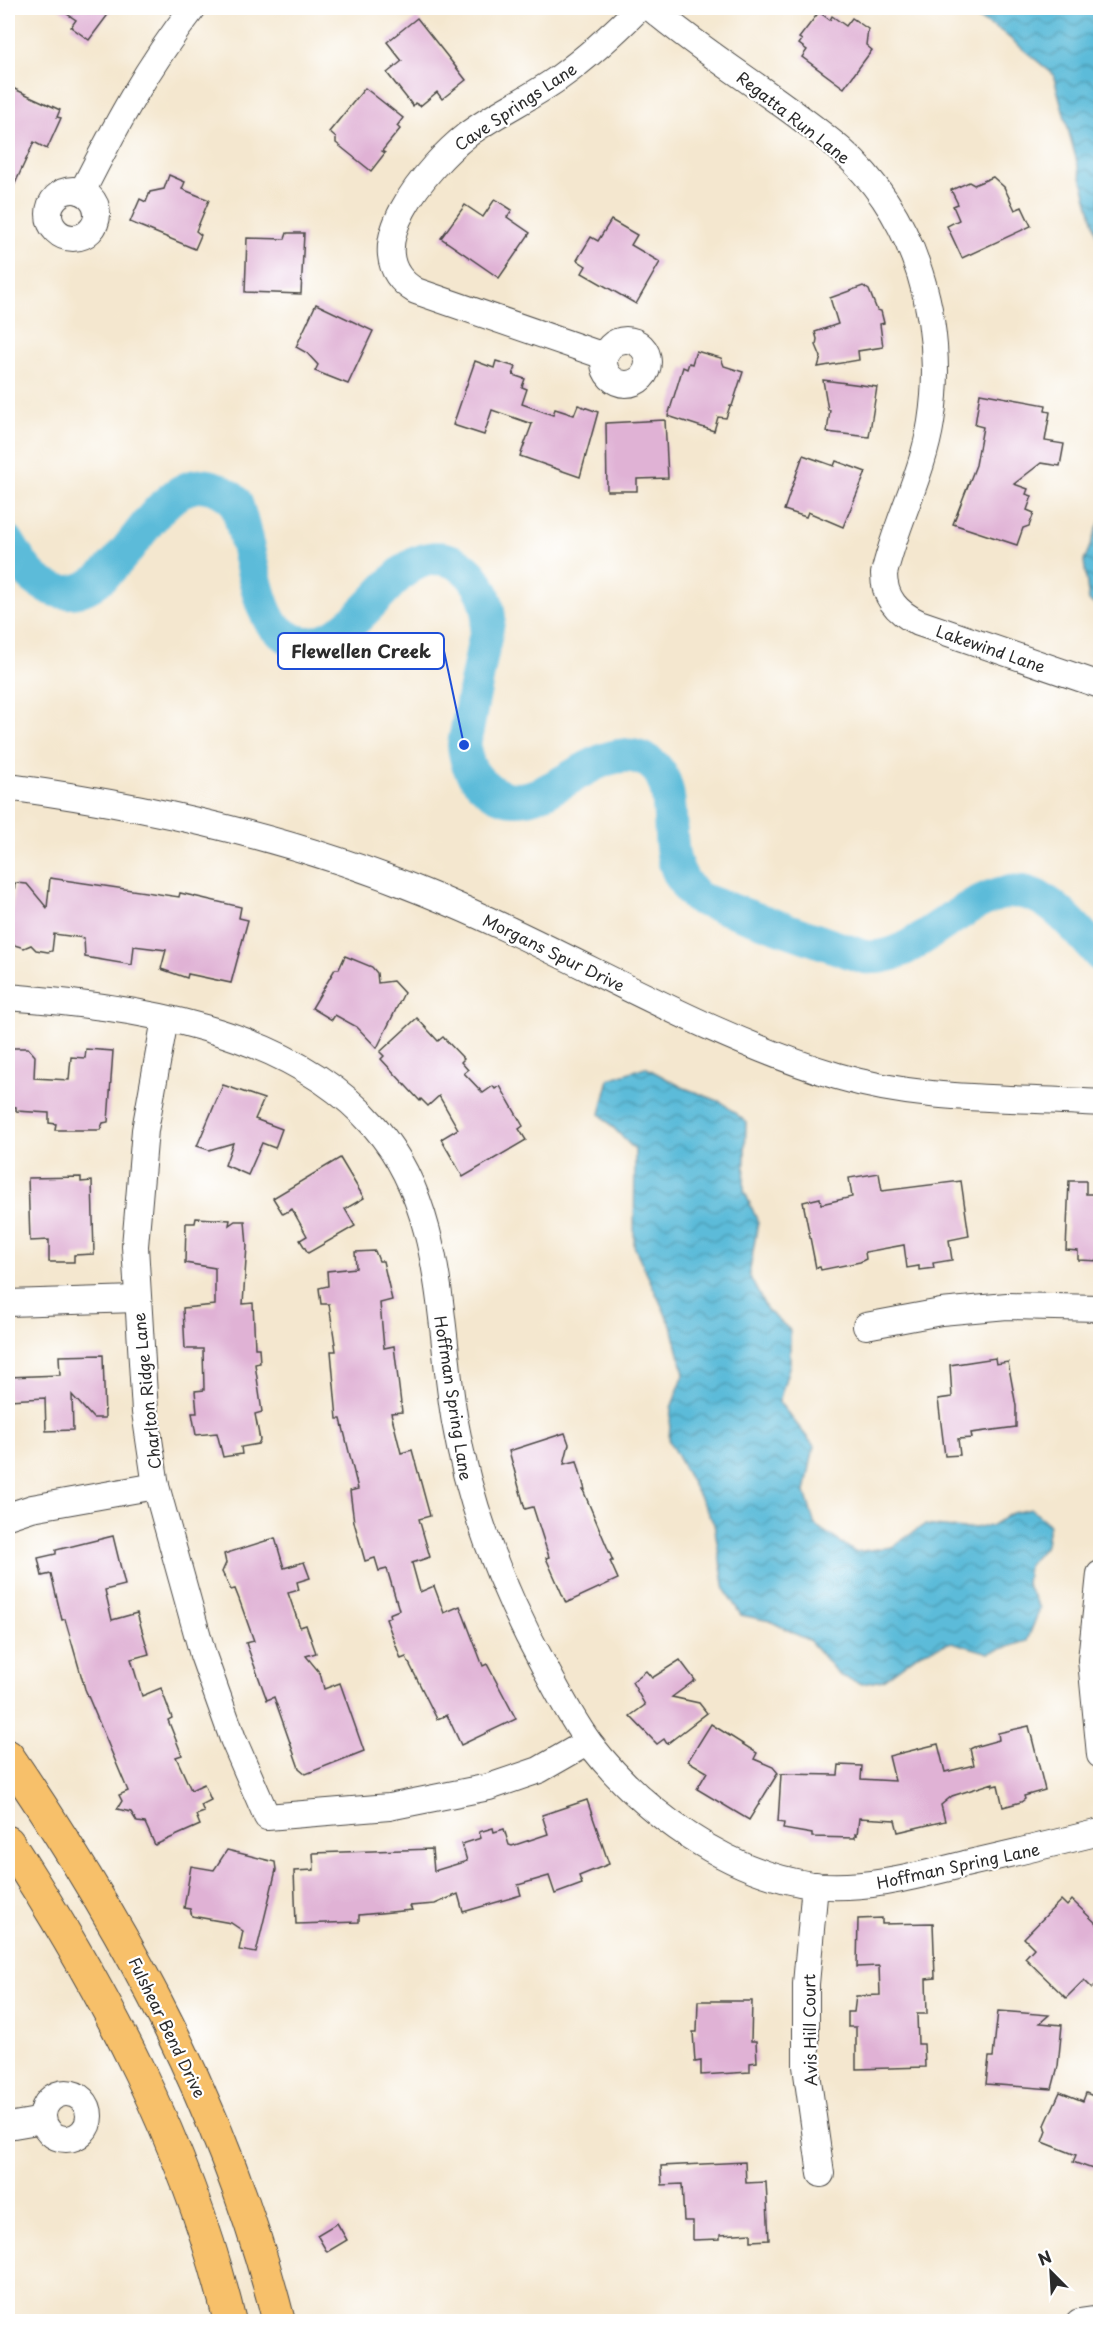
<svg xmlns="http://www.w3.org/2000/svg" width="1108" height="2329" viewBox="0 0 1108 2329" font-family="'Playpen Sans',sans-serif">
<defs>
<pattern id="water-waves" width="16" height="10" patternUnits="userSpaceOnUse" patternTransform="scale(1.5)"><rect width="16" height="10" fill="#5bbbd9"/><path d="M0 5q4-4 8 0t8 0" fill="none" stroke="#4b98b0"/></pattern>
</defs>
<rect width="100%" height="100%" fill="#fff"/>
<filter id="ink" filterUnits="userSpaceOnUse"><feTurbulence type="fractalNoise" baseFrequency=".0167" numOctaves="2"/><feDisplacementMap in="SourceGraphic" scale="12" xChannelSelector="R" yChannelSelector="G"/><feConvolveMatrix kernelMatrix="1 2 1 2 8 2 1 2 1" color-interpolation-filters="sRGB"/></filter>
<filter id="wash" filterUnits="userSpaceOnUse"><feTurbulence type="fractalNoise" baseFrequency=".008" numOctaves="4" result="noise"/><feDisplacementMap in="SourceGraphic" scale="24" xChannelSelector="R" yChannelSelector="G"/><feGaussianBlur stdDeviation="1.35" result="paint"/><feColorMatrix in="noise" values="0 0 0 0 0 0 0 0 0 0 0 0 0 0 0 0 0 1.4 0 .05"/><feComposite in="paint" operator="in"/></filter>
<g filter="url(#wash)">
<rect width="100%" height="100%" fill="#f4e7cf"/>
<g fill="url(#water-waves)" stroke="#437382" stroke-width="1.5">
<polygon points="960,8 1100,8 1100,246 1053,74 1001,31"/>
<polygon points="1100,521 1100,608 1089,601 1084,561"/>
<polygon points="645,1067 682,1087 721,1102 746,1122 744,1190 758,1222 749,1275 767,1310 790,1330 790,1364 779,1402 814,1446 805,1492 815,1525 855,1552 892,1547 924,1525 964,1529 991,1526 1012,1513 1031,1509 1049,1524 1046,1545 1028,1566 1026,1584 1040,1608 1027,1641 989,1653 952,1642 921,1652 883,1680 862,1684 839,1675 810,1641 770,1621 741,1615 725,1590 714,1524 669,1441 671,1408 684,1374 673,1330 634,1246 635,1150 600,1114 609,1079"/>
</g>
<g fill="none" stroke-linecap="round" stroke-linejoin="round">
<path stroke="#5bbbd9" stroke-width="34" d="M8,542C16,555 25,572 38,581C122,642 153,428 235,501C248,531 255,607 275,627C325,676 369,599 403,572C445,538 484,573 489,617L464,745C466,764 471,775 487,788C539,830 590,737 643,759C679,773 666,830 674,859C678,875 686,887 697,898L864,957C890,959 906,949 927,935C1014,875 1030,873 1100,955"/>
</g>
<g id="blocks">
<g fill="#e0b2d5">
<polygon points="58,8 113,8 89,40 71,27 76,20"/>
<polygon points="819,12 830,20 832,16 846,26 852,18 868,29 866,45 872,50 844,88 802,57 807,50 799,44 802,40 799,38"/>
<polygon points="417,18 466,80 442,99 437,92 420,106 415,103 413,106 387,73 402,61 387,42"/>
<polygon points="8,86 60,110 57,117 61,118 47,149 34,142 8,199"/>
<polygon points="365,88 403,118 397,126 400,129 382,151 385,153 371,171 336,143 336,138 329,132"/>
<polygon points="169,175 185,182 182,189 209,200 196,231 201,235 195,249 130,222 140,199 146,202 150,192 164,189"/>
<polygon points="993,177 1004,187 1015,210 1022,207 1031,226 962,258 947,226 959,220 953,206 958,204 951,190 969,182 974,185"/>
<polygon points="495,199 512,210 507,217 530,233 499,278 441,238 465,205 483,217"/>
<polygon points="611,220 637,235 631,245 660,262 636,304 582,273 586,266 577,260 591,237 598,241"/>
<polygon points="287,233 304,233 301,294 245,292 247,238 285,239"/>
<polygon points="863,286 869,290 877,310 881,311 884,323 880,324 883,347 858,351 859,360 818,367 821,357 816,345 817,339 815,332 838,324 830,298"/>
<polygon points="316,304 373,331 348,384 315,371 318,365 307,353 296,347"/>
<polygon points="696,351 721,358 724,366 743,372 732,406 730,406 726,418 718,417 714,431 668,416 683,367 687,369 689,363 692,364"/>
<polygon points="475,361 494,368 496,361 516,367 513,375 525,379 522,387 527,389 522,404 553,415 555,409 574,415 578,405 598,412 580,477 520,456 532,424 492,410 484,435 453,425"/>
<polygon points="823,380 877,387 869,437 827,432 830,410 828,410"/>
<polygon points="980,393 1046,405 1045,411 1050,412 1045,441 1064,444 1060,466 1041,463 1014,484 1028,489 1026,494 1032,496 1027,510 1034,513 1029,526 1023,528 1017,545 953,524 976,465 983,427 975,425"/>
<polygon points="665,420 668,478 637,479 637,491 607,491 606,423"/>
<polygon points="803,455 834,466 836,461 866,472 843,527 808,512 806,517 784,510"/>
<polygon points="50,878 179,897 180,893 241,907 239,918 248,920 231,983 188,974 187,978 161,969 166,950 134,946 132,965 85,957 84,938 54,934 52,951 48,952 36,950 31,945 24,948 11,944 12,934 9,933 15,883 27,884 47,908"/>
<polygon points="345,956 372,967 377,973 378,983 393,981 404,993 377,1048 357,1027 335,1015 332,1020 312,1008 335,969 339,969"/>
<polygon points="417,1018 438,1041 443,1037 464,1059 461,1062 468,1070 464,1073 483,1093 493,1086 495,1089 500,1086 523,1126 519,1129 526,1140 463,1177 441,1139 458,1129 439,1096 428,1106 421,1099 420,1101 381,1059 384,1056 380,1052"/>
<polygon points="8,1048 28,1048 35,1056 34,1078 69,1080 71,1057 85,1058 86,1049 113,1051 108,1122 103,1123 100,1130 55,1130 56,1124 49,1123 49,1113 16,1111 16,1107 8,1106"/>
<polygon points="223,1085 264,1099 255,1119 282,1129 275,1148 262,1143 248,1175 225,1165 233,1143 209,1150 197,1146"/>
<polygon points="340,1158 364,1198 345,1209 355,1226 308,1253 300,1240 307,1236 292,1209 283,1214 273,1198"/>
<polygon points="879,1173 882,1191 961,1181 969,1236 949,1240 952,1260 933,1263 934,1268 919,1270 919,1266 907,1268 904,1245 865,1252 866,1259 860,1262 821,1270 820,1267 816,1268 803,1202 820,1198 821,1204 852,1197 849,1178"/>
<polygon points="81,1177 81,1182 92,1181 94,1254 74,1255 74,1262 49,1262 49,1240 30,1241 28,1178"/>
<polygon points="1069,1181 1086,1181 1086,1194 1101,1194 1101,1261 1078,1260 1078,1251 1066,1250"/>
<polygon points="196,1218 230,1220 229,1225 235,1221 245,1221 247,1246 243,1304 253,1303 255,1348 259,1348 260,1363 255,1364 262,1412 255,1414 260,1440 258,1444 241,1447 242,1454 223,1457 217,1433 196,1435 192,1413 197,1413 195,1391 204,1390 203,1349 185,1349 183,1308 215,1305 215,1268 185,1263 186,1223 195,1223"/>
<polygon points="375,1251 379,1261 383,1261 392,1300 380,1303 384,1348 394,1346 402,1412 391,1413 401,1453 412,1450 430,1516 419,1519 430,1557 412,1563 420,1592 434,1586 444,1613 460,1606 483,1666 487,1664 516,1719 461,1745 447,1715 437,1719 406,1657 401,1659 386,1619 390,1617 389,1614 399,1610 387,1569 379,1571 375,1558 365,1561 354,1522 350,1491 358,1489 341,1419 337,1419 331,1351 336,1351 329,1304 321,1304 319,1288 328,1286 327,1271 356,1268 355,1252"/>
<polygon points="103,1355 105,1418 93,1418 72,1395 73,1430 46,1431 45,1398 8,1400 8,1377 60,1375 59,1356"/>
<polygon points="995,1358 996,1364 1008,1362 1016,1406 1016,1427 971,1433 972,1438 958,1439 960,1455 945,1456 938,1399 952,1397 950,1365"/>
<polygon points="565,1433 569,1444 564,1464 577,1461 585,1490 583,1490 613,1561 610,1561 618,1579 566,1603 546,1558 549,1557 533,1507 525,1509 509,1451"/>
<polygon points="113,1536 125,1585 105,1590 112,1620 137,1613 149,1654 131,1659 142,1696 161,1688 172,1718 168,1720 182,1755 176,1757 191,1790 204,1784 211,1800 201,1805 204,1812 196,1815 200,1825 155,1845 145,1823 137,1822 131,1812 117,1809 122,1801 119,1795 128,1791 85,1689 65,1619 62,1620 51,1574 42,1576 38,1558 56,1554 56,1550"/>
<polygon points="275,1538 284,1568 304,1562 310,1578 297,1582 299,1590 288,1593 300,1627 306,1625 316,1653 306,1656 320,1673 324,1689 340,1683 364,1751 306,1774 299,1768 274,1697 267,1700 246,1643 254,1641 239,1599 235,1589 231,1590 222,1572 226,1563 224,1554"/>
<polygon points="680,1660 695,1680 672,1697 699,1703 707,1713 667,1744 664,1739 657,1744 630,1716 645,1705 632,1682 646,1671 652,1678"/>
<polygon points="711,1724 757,1753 754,1759 773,1767 778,1773 749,1820 697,1789 707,1772 688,1761"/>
<polygon points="1029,1726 1045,1790 1024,1796 1025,1799 1021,1802 1003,1807 998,1785 993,1786 993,1783 952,1796 941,1805 945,1821 898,1832 895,1820 859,1818 857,1835 855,1834 855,1838 812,1837 812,1834 783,1829 784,1823 778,1822 781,1774 838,1775 839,1765 862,1766 861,1779 895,1781 889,1756 938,1744 945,1772 974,1765 970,1749 974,1747 999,1740 998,1733"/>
<polygon points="587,1800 609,1864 579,1876 582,1884 555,1894 549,1876 518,1885 521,1895 463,1912 458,1894 435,1904 410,1906 412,1910 359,1915 359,1922 296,1924 294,1871 314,1870 313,1853 432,1849 434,1871 467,1861 462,1844 481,1838 479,1832 493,1828 494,1832 504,1829 509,1845 512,1846 548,1834 542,1815"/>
<polygon points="227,1850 275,1862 276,1870 256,1953 239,1950 243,1931 231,1923 192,1916 190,1909 184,1908 191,1866 214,1870"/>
<polygon points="1061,1900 1067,1906 1072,1900 1101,1928 1101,1980 1092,1988 1084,1980 1066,1998 1025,1958 1034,1948 1024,1938"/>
<polygon points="882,1918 882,1924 933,1923 935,1978 926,1979 927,2014 917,2014 918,2044 924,2044 925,2067 856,2069 856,2027 848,2027 848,2012 854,2012 856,1996 880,1995 879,1966 857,1967 858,1919"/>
<polygon points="698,2001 752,2001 751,2041 756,2041 757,2062 750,2063 750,2072 701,2075 701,2061 695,2062 693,2032 697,2032"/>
<polygon points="998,2011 1049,2015 1040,2023 1062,2025 1058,2066 1052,2089 986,2084 989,2057 993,2057"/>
<polygon points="1060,2092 1083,2101 1086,2093 1101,2099 1101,2172 1073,2162 1076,2155 1043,2142 1047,2131 1045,2125"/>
<polygon points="745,2162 746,2183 766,2182 769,2240 751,2241 751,2233 720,2235 720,2239 693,2240 693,2221 684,2221 682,2184 662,2185 661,2166"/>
<polygon points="337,2223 347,2240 327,2252 317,2235"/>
</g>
</g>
</g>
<g filter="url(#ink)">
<use href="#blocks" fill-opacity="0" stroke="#494744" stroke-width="1.5"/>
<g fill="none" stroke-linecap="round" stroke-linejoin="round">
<defs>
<g id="minor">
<path d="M651,8C711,59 780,98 840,149C917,216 946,324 931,422C923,474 896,522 884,574C884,599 898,613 919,623L1100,685"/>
<circle cx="73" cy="214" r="24"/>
<path d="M82,192C116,125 147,67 193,8"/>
<circle cx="626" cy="362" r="22"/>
<path d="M604,356L416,291C350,253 430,164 467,135C496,113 531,98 560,77C589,56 614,33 639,8"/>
<path d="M8,787C150,806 292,838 426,893C565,949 693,1032 837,1076C923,1102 1012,1097 1100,1103"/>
<path d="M8,997C133,1007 288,1027 375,1127C445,1207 438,1324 455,1422C470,1509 502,1589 544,1666C558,1692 572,1720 590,1744C642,1811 726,1873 812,1885C863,1891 917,1876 965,1864C1010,1854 1055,1843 1100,1832"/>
<polyline points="165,1019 145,1130 135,1246 145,1412 156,1486 203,1655 233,1739 267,1817 389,1807 489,1787 539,1770 588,1742"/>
<polyline points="8,1303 137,1299"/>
<polyline points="866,1326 941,1312 1007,1306 1100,1308"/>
<polyline points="8,1516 32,1508 156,1486"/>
<polyline points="1100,1574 1091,1660 1100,1755"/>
<polyline points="815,1885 806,1984 806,2066 821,2174"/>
<circle cx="66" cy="2116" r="23"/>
<polyline points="8,2126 43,2120"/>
<polyline points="1079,2322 1100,2319"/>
</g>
<g id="major">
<path d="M8,1756C129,1934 226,2111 279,2322"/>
<path d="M8,1842C104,1990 189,2148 230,2322"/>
</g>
</defs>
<use href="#minor" stroke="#494744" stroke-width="28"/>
<use href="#major" stroke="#494744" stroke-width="34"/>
<use href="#minor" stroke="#fff" stroke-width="26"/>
<use href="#major" stroke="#f7c06b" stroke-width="32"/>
</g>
</g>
<g text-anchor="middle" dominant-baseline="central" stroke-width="4.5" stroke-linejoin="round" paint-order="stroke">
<g font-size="16" fill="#2b2b2b" stroke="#fff">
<text transform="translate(515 106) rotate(-34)">Cave Springs Lane</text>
<text transform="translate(794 117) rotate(38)">Regatta Run Lane</text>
<text transform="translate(991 648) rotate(19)">Lakewind Lane</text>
<text transform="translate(554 952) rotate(26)">Morgans Spur Drive</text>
<text transform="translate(146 1391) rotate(-96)">Charlton Ridge Lane</text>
<text transform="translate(454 1398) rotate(81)">Hoffman Spring Lane</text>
<text transform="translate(958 1865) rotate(-12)">Hoffman Spring Lane</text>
<text transform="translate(168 2027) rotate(64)">Fulshear Bend Drive</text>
<text transform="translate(809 2030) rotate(-91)">Avis Hill Court</text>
</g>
</g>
<path fill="none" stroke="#1d4ed8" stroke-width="2" d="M464 745L444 651"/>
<circle fill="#1d4ed8" stroke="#fff" stroke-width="2" cx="464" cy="745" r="6"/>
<rect fill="#fff" stroke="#1d4ed8" stroke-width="2" x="278" y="633" width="166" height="36" rx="6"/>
<g font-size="18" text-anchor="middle" font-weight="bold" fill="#2b2b2b">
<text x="361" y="658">Flewellen Creek</text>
</g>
<rect width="1108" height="2329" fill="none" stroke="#fff" stroke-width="30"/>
<g transform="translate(1051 2272) rotate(336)" stroke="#ffffff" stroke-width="4.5" paint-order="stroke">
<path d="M0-4.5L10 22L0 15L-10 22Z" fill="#2b2b2b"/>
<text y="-9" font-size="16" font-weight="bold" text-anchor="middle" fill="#2b2b2b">N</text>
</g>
</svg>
